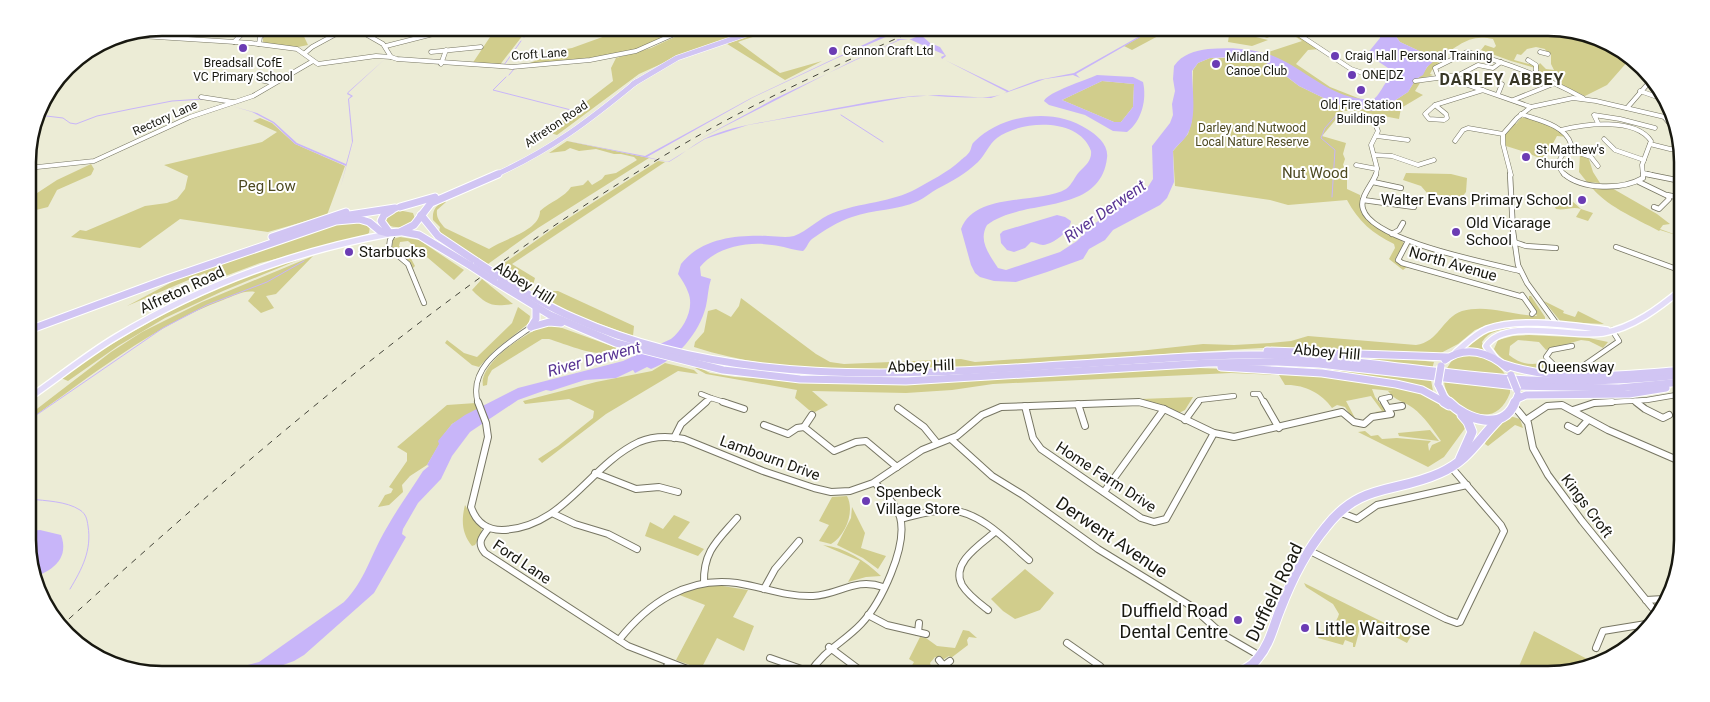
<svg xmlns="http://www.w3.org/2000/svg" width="1710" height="702" viewBox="0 0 1710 702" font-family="Roboto,sans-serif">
<rect width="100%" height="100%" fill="#ececd6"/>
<g fill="#d1cd8c" fill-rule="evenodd">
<polygon points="273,28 300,28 308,45 293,48 263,43 263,38"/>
<polygon points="496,28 536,28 523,35 499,66 472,64"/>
<polygon points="618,28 685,28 640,49 603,57 525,65 547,56 555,51 572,48 608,35"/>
<polygon points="694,28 756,28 683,54 639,74 557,135 547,132 613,81 611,68 616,58 651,48"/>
<path d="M807,28L810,31L808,35C788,23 759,35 738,42L780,73L822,61L785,80L724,42L767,31Z"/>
<polygon points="1156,28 1173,28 1132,50 1124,46"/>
<polygon points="1242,28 1245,28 1240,33 1268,40 1252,46 1228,42 1229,35"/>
<polygon points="1252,28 1280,28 1285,30 1267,38 1247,30"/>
<path d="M1397,28H1548L1591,35L1629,60L1607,85L1585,96L1553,81H1558L1551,75L1538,71L1539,69L1511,61L1481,50L1485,45L1494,48L1496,46L1493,39C1467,33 1457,48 1436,60L1437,62L1442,64L1432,70L1430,74L1433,75L1416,80L1423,73L1433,59L1428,55L1400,42L1397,38ZM1536,47L1545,49L1547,53L1551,54V64L1554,70L1546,69L1540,63L1538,66L1531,62L1529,64L1514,60L1517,54L1521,55L1527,49Z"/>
<path d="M1293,31L1320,49L1308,50L1296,64L1330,87L1363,100C1326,97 1297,66 1265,53L1302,41L1290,33Z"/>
<path d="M1238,57L1256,59L1271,65L1299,86L1338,105L1376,110L1388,105L1408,92L1414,82L1420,83L1415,91L1423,95L1401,108L1399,119L1357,111H1343L1322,136L1346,143L1343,154L1345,159L1343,165L1347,171V189L1360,195C1360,219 1370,225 1392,235C1397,237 1402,239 1404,244L1395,259L1399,264L1407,267L1403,270L1389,259L1395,248L1394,244C1373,234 1358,221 1347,200L1288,205L1270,200L1175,186L1173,151L1188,134L1192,120L1193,70L1198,63L1210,58H1232L1236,63L1240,61Z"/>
<polygon points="1102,81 1134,84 1133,107 1121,122 1114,122 1062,100"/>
<polygon points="1525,117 1553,127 1568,137 1557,136 1544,160 1530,154 1529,151 1528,153 1506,146 1505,135 1514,123 1516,124 1521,118"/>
<polygon points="260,118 272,123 295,144 345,166 327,215 268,232 180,219 140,248 71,237 80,230 86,231 145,206 167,203 177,199 185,189 188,176 164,165 262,142 277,132 253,121"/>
<path d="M567,141L649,158L538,228L488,264L444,237L439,232L440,227L433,220C432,210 436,205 445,201L446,202L437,210C436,218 440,222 445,228L489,249C503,239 540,231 540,211C550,202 565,197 571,187L583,185L588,180L592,185L602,179L605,175L616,173L637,160L634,157L621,154H614L596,149L579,151L570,148L565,151L549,153Z"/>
<polygon points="1580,154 1588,156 1593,172 1600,183 1587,182 1579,172"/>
<polygon points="658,161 665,162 512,264 535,278 533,285 528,288 496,269 558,225"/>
<polygon points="91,164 94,169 91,175 57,190 48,207 28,212 28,199 57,180"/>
<polygon points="1406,173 1451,174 1467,178 1466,192 1462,197 1428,194 1421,186 1403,180"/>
<path d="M1590,185L1610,187L1657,214L1670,224L1663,225L1660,229L1682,237L1660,230L1659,231C1635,218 1604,205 1590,185Z"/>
<path d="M1555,198L1572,201L1581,209L1593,213L1588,221L1576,217L1581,209C1572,206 1565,211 1556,209L1551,200Z"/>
<path d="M398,210L413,213L415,219C408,228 398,229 388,225L386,222V218Z"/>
<polygon points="352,221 370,226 369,233 359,238 260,263 212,281 205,273 127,306 185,275 332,224"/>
<polygon points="400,237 419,240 464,270 454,280 408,241 400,242 399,246 408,253 415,266 413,268 410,262 392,247 393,239"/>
<path d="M310,255L223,291L165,318L118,346L68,381L61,378C137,323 220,282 310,255Z"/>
<path d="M313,256L276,294L266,296L274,308L261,313L248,301L255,292C244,290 234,296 223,300C151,327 91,376 29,420V415L111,352L142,332L202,302Z"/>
<path d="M482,279L513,304C491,307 487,305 472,290Z"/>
<polygon points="551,291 558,291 634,326 633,336 575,315 541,296"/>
<path d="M1529,296H1531L1545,317V319L1503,321L1488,325L1475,330L1458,344L1437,355L1311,348H1261C1175,353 1089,359 1003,365C900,371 794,379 694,347L695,342L704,332L708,311L716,309L731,317L739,306L741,298L816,354L830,362L844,364L961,359L975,362L1139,351L1203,344L1234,345L1270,343L1291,341L1308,336L1416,345C1439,342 1442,318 1462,311C1487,304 1512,315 1537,316L1529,302Z"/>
<polygon points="1544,301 1564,311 1563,313 1575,317 1578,311 1604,324 1561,322"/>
<polygon points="518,307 530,316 529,323 495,350 479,367 472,365 445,343 447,340 464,353 477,357 512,323"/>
<path d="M548,325H554L617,348C605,362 566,344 549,339H542L492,370L488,377L487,385L483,386C478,363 529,330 548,325Z"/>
<path d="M1513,326L1548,328C1528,334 1496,320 1482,342L1486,353L1465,348L1485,333Z"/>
<path d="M1529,335L1589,338L1608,342L1603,348L1589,341L1581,340L1546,350L1539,342L1518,340L1510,346L1509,355C1520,364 1531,366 1545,362C1562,373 1575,370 1595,367L1599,373C1568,372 1512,379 1494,349L1498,340L1513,336Z"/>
<polygon points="1307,355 1389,357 1434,362 1432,369"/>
<path d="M1462,355C1480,355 1497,360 1506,376L1446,370L1452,360Z"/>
<polygon points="665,363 694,370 698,374 678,371 606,414 542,463 538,459 558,446 593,418 594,411 569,399 525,404 523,401 596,382 652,371"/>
<polygon points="1270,365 1318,367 1431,380 1433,391 1407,384 1269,367"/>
<path d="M698,367L710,373L735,377L854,384L1197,368L1283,371L1399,386L1435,398L1461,419L1466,427L1444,457L1428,467L1358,432L1365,431L1371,436L1378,435L1382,439L1397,438L1431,441L1428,444L1429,451L1432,445L1441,441C1434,431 1424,416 1413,408C1404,401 1395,401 1388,391H1393L1372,389L1375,397L1386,411L1379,414L1375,412L1382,411L1371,396L1346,401L1356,420L1351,416L1345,407L1337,405L1332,408C1322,393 1303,384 1285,385L1279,375L1231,373L993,384L952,390L906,393L812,391L828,405L815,412L809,410L795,398L797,390L706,374L695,368Z"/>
<path d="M1444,381L1510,388V393C1500,418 1482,420 1460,406C1451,399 1445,393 1444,381Z"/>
<polygon points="1193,397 1185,410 1179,413 1141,399"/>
<polygon points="476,403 477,410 452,424 439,441 440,443 427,465 410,476 402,485 403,492 389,505 378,507 385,495 391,493 393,489 389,487 407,461 407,453 397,447 447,405"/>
<path d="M1510,416L1520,419L1523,428L1515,425L1488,446L1485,444C1489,430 1499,423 1510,416Z"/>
<polygon points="1430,430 1439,441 1399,436 1398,433"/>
<path d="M847,496C855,511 846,535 831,544L819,541L829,525L819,521L832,497Z"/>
<path d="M465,505L476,523L481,527L482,532L475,545L472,546C462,534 461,521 465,505Z"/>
<polygon points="852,507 865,533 861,548 886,556 878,569 863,558 837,545 851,518"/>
<polygon points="674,515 690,522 678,538 704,549 698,556 645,536 650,522 663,529"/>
<path d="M823,545C846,548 864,560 881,576L866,577L848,582L860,561Z"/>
<polygon points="1025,569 1054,593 1040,610 1015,619 1003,611 991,599"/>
<path d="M1304,583L1411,636L1407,643L1373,625L1360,628L1355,647H1353V643L1345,640L1343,645L1318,638L1321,631C1330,629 1337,622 1339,614L1333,604L1306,587Z"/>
<polygon points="716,585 748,590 733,617 754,626 744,651 717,638 701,669 676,660 705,605 677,594 701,587"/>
<polygon points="963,630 969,631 977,638 969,637 967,640 968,645 951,658 949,656 944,659 935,657 930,663 932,669 923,674 907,674 914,662 909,659 920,637 926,638 937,646 955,648"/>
<path d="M1534,631L1591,661C1566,670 1543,680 1517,671Z"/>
</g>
<g fill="#c8b5f9" fill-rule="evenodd">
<path d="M1154,28H1156L1076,74L1080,78L1073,75L1045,79L991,98L939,95L908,97L748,125L705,139L668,162L567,141L645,156L751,98L882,36H888L835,59L752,98L647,157L669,162C681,155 692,146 704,139C730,126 761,123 789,117C830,110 871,100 913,96C938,94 987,103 1007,92L945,60L1009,91L1038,80L1074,73Z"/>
<path d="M1380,28H1397V38L1400,42L1428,55L1434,61L1427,67L1423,75L1416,79L1408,92L1388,105L1373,111L1336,104L1299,86L1273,66L1256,59L1236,57L1210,58L1198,63L1192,71C1192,89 1197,116 1188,133C1185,140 1178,144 1173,151L1174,182L1167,198L1160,205L1113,230L1105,240L1089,249L1083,259L1047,272L1016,282L994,281L980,277L975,273L971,265L961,229C975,191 1038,205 1066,189C1072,185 1075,176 1080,171C1086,165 1092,160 1091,151C1079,117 1021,120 997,138C989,144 985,155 978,162C965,174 953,181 937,189C931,192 925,198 918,201C897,211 874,209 852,217C839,221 823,231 812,239C808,242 807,248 803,251C792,250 783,246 772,245C748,241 716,247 700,267L701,276L711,279C708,288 708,297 706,306C699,334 676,360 651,369L647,367L635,373L633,370L616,378L585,380L551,391L546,390L518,400L470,432L452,456L441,479L418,503L403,529L402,534L406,537L374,593L304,655L294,661L275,668L265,674H215L259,662L344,602C365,581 371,554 386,529C397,509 411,490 423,471L429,466L427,465L439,444L438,441L452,424L465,415L518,388L623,361L671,339C684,329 695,308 688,292C686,286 682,280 678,274L681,264C702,238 736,235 768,236C776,236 785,238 794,236C808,231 819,218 833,213C858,203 893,202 916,189C930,181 948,172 960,161C963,158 968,155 970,151C972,147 971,144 975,141C1003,114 1054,107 1087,129C1097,135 1109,145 1107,158C1100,217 1022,197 987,225C978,241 989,254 998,268L1006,270L1060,252L1077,241L1090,227L1105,216L1146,190L1153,179L1152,146L1170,123L1173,115L1172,104L1175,91L1173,79L1174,66C1182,54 1195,51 1208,49C1233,47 1257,48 1280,59C1311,74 1337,102 1374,99C1383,91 1384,80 1395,74L1394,72L1367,54L1380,38Z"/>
<polygon points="921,35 930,43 940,47 946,56 942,59 941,57 945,55 909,39 900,40 850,62 698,140 774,99 898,40 896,39 911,39"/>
<polygon points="385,59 348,93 353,96 349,99 353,141 341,186 346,166 295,144 273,123 252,112 232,106 257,113 274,122 297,143 346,164 352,142 348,99 351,96 347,94 348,92"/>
<path d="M1097,75L1133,77L1143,82C1147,99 1142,121 1127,132L1113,131L1085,115L1049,105L1044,101C1048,92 1086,80 1097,75ZM1102,81L1134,84L1133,107L1121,122H1114L1062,100Z"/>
<path d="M1057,215L1065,217L1071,221C1070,231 1054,244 1043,245C1039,245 1035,242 1031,242L1025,248L1014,252L1007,250L1001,243L1000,234L1003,231Z"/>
<path d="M40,530L61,535C69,557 55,569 35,577L30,566V531Z"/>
</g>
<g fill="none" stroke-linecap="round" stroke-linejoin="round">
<g stroke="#c8b5f9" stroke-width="1">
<polyline points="524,37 542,28"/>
<polyline points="504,65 521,41"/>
<polyline points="509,75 514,69"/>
<polyline points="506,77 493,90 575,111 545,136"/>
<polyline points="38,115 63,118 70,123 76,124 97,116 131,109 172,101 204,99"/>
<polyline points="841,115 883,142"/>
<polyline points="1332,197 1335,150 1321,138 1325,128 1339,112"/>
<polyline points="29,420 163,328 207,305 267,282 304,261"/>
<path d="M30,499C46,501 66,501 80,510C86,514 87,519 88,526C92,550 82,569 70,589"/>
</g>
<defs>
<g id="minor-far2">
<polyline points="355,28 383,44 391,57 397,59 512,67 590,60 636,51 688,28"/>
<polyline points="1289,28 1351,69 1366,74 1394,75"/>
<polyline points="231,29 244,32 234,42"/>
<polyline points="125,35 251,43 297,49 318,64 376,56 391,57"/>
<polyline points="259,44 260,37 271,28"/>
<polyline points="386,46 449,30 489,29"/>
<polyline points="431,52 481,47"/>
<polyline points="1540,52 1548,54"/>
<polyline points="305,53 312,47 347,28"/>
<polyline points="1461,54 1477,59"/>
<polyline points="1528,60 1536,65 1536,72 1531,75"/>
<polyline points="441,64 446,50"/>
<polyline points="261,75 260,80 274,83"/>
<path d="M1438,76L1435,68L1467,52C1507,63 1547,78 1583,98"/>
<polyline points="1448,76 1457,76 1478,65 1493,68 1501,62"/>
<polyline points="1415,81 1445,77 1531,107"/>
<polyline points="1640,91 1660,98"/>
<polyline points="1498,94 1502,84"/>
<polyline points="201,97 233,102"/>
<polyline points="1513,100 1553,84"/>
<polygon points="1435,105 1446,114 1447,118 1444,120 1429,119 1425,114"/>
<polyline points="1435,105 1483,90"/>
<polyline points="1627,108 1652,79"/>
<path d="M1521,114C1538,120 1565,125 1571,144C1563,154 1552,163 1565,175"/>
<polyline points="1664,117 1673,127"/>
<polyline points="1598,123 1594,115 1620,119 1655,128"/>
<path d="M1561,130C1584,124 1635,117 1651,141L1642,165L1643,175"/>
<polyline points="1377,136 1408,140"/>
<polyline points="1604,139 1615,150 1644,160"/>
<polyline points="1455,141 1463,130 1468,128 1503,134"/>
<polyline points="1650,144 1670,149 1681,149"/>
<polyline points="1567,149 1591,157 1598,166"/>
<polyline points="1374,155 1392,156 1418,165 1434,160"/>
<polyline points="1356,165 1377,169"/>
<polyline points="28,168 94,161 190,117 253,96 313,61"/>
<polyline points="1643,173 1652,175"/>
<polyline points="1376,175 1377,168 1371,145 1378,131 1376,126"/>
<polyline points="1511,175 1503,144 1503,134 1517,118 1531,107 1573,98 1596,101 1669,118"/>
</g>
<g id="minor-far1">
<path d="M1376,174C1373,184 1359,197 1363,209C1372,241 1489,263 1520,271"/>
<polyline points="1510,174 1513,231 1518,265 1527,283 1559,327 1571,332"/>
<path d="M1564,174C1583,190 1622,190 1643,178V174"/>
<polyline points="1646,174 1681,181"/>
<polyline points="1373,182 1401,188"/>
<polyline points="1639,182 1668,196 1669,199 1659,209 1654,207"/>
<polyline points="1667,195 1681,198"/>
<polyline points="1363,200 1414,207"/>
<polyline points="394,233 390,240 389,248 408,264 424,303"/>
<polyline points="1392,234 1399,230 1403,223"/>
<polyline points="1408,241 1398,260 1402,263 1523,297"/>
<polyline points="1514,242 1526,246 1556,248"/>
<polyline points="1616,247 1682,271"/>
<polyline points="1522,295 1534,312 1532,314"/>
<polyline points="1572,346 1551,350 1546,357 1557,368 1580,368 1619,341 1612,330"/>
<polyline points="701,394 711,398"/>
<polyline points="1253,394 1259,394 1264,403"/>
<polyline points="1635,401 1638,403"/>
<path d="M478,403C467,367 506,345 531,327"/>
<polyline points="705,403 711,398 727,403"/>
<polyline points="1105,403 1143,403"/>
<polyline points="1197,403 1199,400 1234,396"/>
<polyline points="1385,403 1381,399 1390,397"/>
<polyline points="1593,403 1647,400 1682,394"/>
</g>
<g id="minor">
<path d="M478,402L486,423L488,437L471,507C476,522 486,530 502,530C564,528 588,466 639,442C653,436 669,436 684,439L763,471L814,488L831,492L850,491L873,483L922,450L957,436L982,415L1001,407L1139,402L1164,409L1214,433L1234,437L1342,412L1354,422L1364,424L1372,417L1391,414L1384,402"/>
<polyline points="723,402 744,409"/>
<polyline points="1264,402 1279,428"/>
<polyline points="1636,402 1645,409 1663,418 1669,415"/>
<polyline points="1078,404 1085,426"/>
<polyline points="1025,406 1033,438 1041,449 1141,518 1154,522 1166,519 1214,433"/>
<polyline points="1514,406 1528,423 1533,448 1548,475 1582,521 1655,611"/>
<polyline points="898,408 924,427 937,443"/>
<polyline points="1389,408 1402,406"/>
<polyline points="1573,410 1594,403 1612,402"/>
<polyline points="1185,420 1198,402"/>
<polyline points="1526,420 1547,406 1562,405 1608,430 1682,462"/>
<polyline points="764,425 788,434 797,428 804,427 834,451 856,442 866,441 897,467"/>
<polyline points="1568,426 1578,431 1588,420"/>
<polyline points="804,427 812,415"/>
<polyline points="674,438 681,424 706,402"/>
<polyline points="951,439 992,476 1023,495 1098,549 1191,606 1222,634 1260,656"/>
<polyline points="595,473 636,489 659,487 678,492"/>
<polyline points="1104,492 1164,409"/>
<polyline points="1339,512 1357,519 1377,505 1467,485"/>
<polyline points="554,514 575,524 608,534 637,549"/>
<path d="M901,519C917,515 934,509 951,510C982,513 1007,541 1029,560"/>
<path d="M488,529C481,538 477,543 485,553L628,646L700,674"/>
<polyline points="1310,551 1446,619 1457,623 1460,622 1504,531 1501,525 1451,467"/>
<path d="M704,583C703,551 718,540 737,518"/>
<polyline points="764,589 775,569 799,541"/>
<polyline points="1646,600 1664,599"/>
<path d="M988,610C979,603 968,595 962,585C950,563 981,544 995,532"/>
<polyline points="868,615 887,625 926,634"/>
<polyline points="918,632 919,623"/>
<path d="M619,640C648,603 688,576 737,583C763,587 786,597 813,596C839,595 855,577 883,587"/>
<polyline points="1067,643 1100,666 1106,674"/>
<polyline points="829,647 865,674"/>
<polyline points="1596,648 1603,631 1646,624"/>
<polyline points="770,658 810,672"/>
<polyline points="939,660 944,666"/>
<polyline points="1250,666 1256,674"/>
<polyline points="662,674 669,663"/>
<path d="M809,674C825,649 843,643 861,624C881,603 908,546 900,517C896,504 884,493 875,483"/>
<polyline points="933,674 950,661"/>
</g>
<g id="major">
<path d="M1456,352C1466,344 1475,334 1487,329C1520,317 1572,326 1607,330"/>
<path d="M1495,358L1486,346C1506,317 1571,338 1603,333C1633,328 1659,308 1682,289"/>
<path d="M29,398C58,378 86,355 116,337C200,286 292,252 388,234"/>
</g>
<g id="highway-far2">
<polyline points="633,84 677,58 764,28"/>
<path d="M495,175C551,150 590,120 636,82"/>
</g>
<g id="highway-far1">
<polyline points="400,207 435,197"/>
<polyline points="421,215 438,236 477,262"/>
<polyline points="343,216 395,208"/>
<polyline points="389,232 381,221 384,215 392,210"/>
<polyline points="403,232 419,235 471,266"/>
<polyline points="272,237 346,212"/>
<path d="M500,277C524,292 548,307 574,318C742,393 931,373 1110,362C1160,359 1210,354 1261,355C1345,357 1429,373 1513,379C1570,383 1626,381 1682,375"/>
<polyline points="494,281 550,315 616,343 723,370 800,379 906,381 1208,363 1277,362 1319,364 1516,386 1619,388 1682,382"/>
<polyline points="531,327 549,322 561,323"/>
<polyline points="531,327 536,319 536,307"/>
<polyline points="29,330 167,279 336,221 359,219 369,222 380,231 388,233 400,232 414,225 431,203 498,174"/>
<polyline points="1267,351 1448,357"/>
<path d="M1445,360C1465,345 1489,352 1507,368"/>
<path d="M1503,364C1558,383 1616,375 1673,371"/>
<polyline points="1221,367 1322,373 1396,384 1422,390 1446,403"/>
<polyline points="1438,384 1444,397 1450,403"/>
<polyline points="1517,399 1526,395 1629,394 1666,388"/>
<polyline points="1515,403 1518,395"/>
</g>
<g id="highway">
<polyline points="1444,402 1449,405"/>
<path d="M1449,402C1466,420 1504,432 1515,402"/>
<polyline points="1460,459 1472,432 1468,422 1462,415"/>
<path d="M1229,674C1241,672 1251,668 1258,658C1270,644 1273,627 1280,610C1291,581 1306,551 1326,527C1361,482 1394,494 1440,473C1469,460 1477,441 1498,420"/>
</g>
</defs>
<use href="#minor-far2" stroke="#777663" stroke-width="5"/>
<use href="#minor-far1" stroke="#777663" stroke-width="6"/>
<use href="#minor" stroke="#777663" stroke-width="8"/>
<use href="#major" stroke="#fff" stroke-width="8"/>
<use href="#highway-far2" stroke="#fff" stroke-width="6"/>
<use href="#highway-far1" stroke="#fff" stroke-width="9"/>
<use href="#highway" stroke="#fff" stroke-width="11"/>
<use href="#minor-far2" stroke="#fff" stroke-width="4"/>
<use href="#minor-far1" stroke="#fff" stroke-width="4.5"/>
<use href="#minor" stroke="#fff" stroke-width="6"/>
<use href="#major" stroke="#e3dcf8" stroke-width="5.5"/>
<use href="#highway-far2" stroke="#d1c5f3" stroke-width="5"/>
<use href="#highway-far1" stroke="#d1c5f3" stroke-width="7"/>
<use href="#highway" stroke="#d1c5f3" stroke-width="9"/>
<path stroke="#444439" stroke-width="1" stroke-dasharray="6 6" stroke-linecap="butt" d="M60,627C255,451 455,278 682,145C759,100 839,64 920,28"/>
<defs>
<g id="highway-bridge">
<polyline points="477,262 500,277"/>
<polyline points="471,266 494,281"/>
<polyline points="1511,375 1517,390"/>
<polyline points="1438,384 1441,366"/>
</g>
</defs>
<use href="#highway-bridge" stroke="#fff" stroke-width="9" stroke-linecap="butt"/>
<use href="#highway-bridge" stroke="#d1c5f3" stroke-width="7"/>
</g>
<g fill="#6b3cb4" stroke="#fff" stroke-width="2">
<circle cx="243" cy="48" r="5"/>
<circle cx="833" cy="51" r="5"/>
<circle cx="1335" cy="56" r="5"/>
<circle cx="1216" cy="64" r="5"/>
<circle cx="1352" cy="75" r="5"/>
<circle cx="1361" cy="90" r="5"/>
<circle cx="1526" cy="157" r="5"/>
<circle cx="1582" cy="200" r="5"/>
<circle cx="1456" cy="232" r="5"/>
<circle cx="349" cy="252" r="5"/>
<circle cx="866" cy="501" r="5"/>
<circle cx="1238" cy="620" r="5"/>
<circle cx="1305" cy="628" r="5"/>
</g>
<g text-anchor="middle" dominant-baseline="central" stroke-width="4" stroke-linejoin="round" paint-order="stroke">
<g font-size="12" fill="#181810" stroke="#fff" text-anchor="start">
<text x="843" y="51">Cannon Craft Ltd</text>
<text x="1345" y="56">Craig Hall Personal Training</text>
<text x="1226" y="57">Midland<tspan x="1226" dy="14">Canoe Club</tspan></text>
<text x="243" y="63" text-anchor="middle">Breadsall CofE<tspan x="243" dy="14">VC Primary School</tspan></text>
<text x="1362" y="75">ONE|DZ</text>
<text x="1361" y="105" text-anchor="middle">Old Fire Station<tspan x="1361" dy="14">Buildings</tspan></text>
<text x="1536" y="150">St Matthew's<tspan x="1536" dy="14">Church</tspan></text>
</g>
<g font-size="12" fill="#181810" stroke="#fff">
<text transform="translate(539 54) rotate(-4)">Croft Lane</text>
<text transform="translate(165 118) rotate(-24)">Rectory Lane</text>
<text transform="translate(556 124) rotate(-34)">Alfreton Road</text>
</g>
<g font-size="12" fill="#4d4921" stroke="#fff">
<text x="1252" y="128">Darley and Nutwood<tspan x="1252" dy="14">Local Nature Reserve</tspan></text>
</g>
<g font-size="15" fill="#4d4921" stroke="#fff">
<text x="1315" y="173">Nut Wood</text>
<text x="267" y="186">Peg Low</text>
</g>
<g font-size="15" fill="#181810" stroke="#fff" text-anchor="start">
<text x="1572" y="200" text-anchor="end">Walter Evans Primary School</text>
<text x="1466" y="223">Old Vicarage<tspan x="1466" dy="17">School</tspan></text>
<text x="359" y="252">Starbucks</text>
<text x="876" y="492">Spenbeck<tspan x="876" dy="17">Village Store</tspan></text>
</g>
<g font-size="15" fill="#181810" stroke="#fff">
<text transform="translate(1453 264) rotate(16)">North Avenue</text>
<text transform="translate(524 283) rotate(32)">Abbey Hill</text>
<text transform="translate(182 290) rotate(-25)">Alfreton Road</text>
<text transform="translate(1327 352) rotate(5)">Abbey Hill</text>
<text transform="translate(921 366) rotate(-2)">Abbey Hill</text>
<text x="1576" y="367">Queensway</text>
<text transform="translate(770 458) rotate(20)">Lambourn Drive</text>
<text transform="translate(1106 477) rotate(33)">Home Farm Drive</text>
<text transform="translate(1587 506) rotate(53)">Kings Croft</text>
<text transform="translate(522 562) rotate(34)">Ford Lane</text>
</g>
<g font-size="16" font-weight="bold" letter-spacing="1" fill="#383726" stroke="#fff">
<text x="1502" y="79">DARLEY ABBEY</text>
</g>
<g font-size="16" font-style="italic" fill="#583493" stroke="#fff">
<text transform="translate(1105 211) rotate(-35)">River Derwent</text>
<text transform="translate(594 359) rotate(-15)">River Derwent</text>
</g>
<g font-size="18" fill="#181810" stroke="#fff">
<text transform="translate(1112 537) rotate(34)">Derwent Avenue</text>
<text transform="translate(1274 592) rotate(-64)">Duffield Road</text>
</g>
<g font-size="18" fill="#181810" stroke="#fff" text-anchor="end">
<text x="1228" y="610">Duffield Road<tspan x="1228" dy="21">Dental Centre</tspan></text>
<text x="1315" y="628" text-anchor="start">Little Waitrose</text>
</g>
</g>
<path d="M0 0H1710V702H0ZM162 36H1548A126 126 0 0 1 1674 162V540A126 126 0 0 1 1548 666H162A126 126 0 0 1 36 540V162A126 126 0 0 1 162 36Z" fill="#fff" fill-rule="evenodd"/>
<path fill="none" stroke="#181810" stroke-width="2.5" d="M162 36H1548A126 126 0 0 1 1674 162V540A126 126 0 0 1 1548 666H162A126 126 0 0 1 36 540V162A126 126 0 0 1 162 36Z"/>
</svg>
